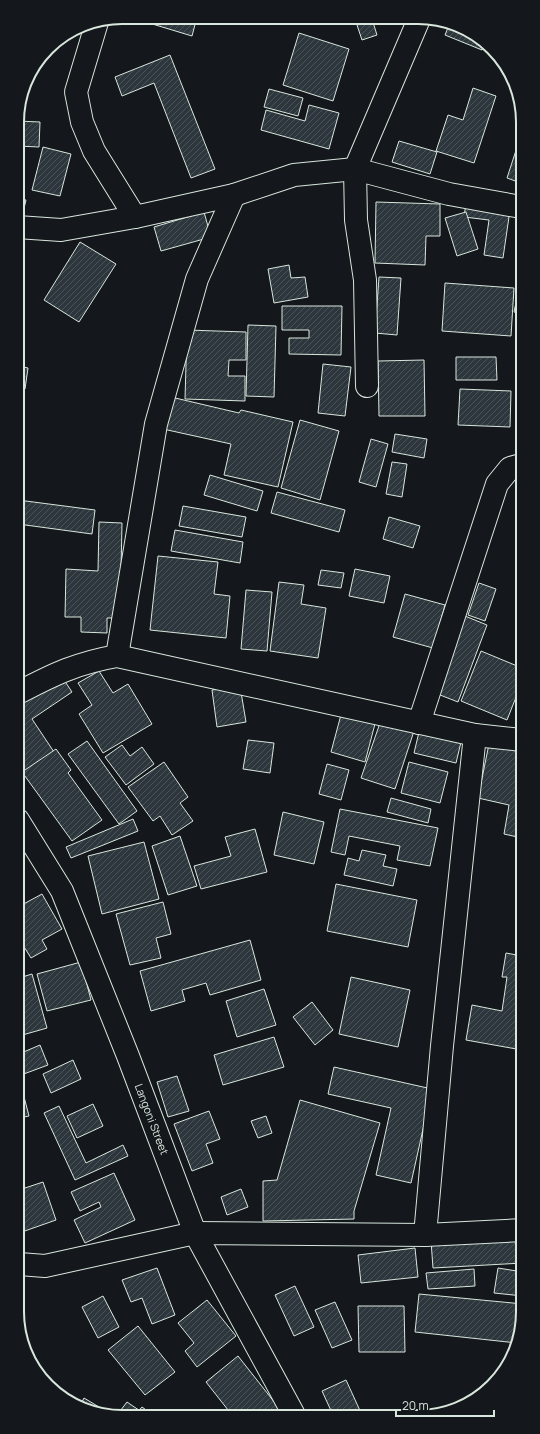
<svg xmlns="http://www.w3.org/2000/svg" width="540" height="1434" viewBox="0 0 540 1434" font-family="Manrope,sans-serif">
<defs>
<pattern id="building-hatch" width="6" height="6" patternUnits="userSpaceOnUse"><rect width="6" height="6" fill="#2c363c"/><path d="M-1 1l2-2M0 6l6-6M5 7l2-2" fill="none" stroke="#4a5358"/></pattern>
</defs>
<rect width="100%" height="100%" fill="#14181c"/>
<g fill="url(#building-hatch)" stroke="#d8e6dc">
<polygon points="151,17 197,17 192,36 149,23"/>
<polygon points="355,19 372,19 377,35 362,40"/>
<polygon points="449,25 485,44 482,50 445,35"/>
<polygon points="299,33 349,49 333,101 283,85"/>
<polygon points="170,55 215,169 191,178 154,83 122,96 115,77"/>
<polygon points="473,88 496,96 474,163 436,151 448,115 463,120"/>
<polygon points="269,89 303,98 298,116 264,107"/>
<polygon points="309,105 339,113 329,149 261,130 266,110 305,121"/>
<polygon points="17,121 40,122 39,147 17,146"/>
<polygon points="521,135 521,183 507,178"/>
<polygon points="399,141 437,152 430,174 392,162"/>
<polygon points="43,147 71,154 60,196 32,190"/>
<polygon points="17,198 26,200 21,221 17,220"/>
<polygon points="376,202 440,204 440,236 426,236 425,265 375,263"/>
<polygon points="466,203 510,210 503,258 484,255 489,220 464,217"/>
<polygon points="204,212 211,237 161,251 154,227"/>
<polygon points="466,212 478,249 457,256 445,218"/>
<polygon points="80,242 116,264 79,322 44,300"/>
<polygon points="289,265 291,278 305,277 308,297 274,303 268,269"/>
<polygon points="379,277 401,278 397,335 375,333"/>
<polygon points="521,279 521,314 514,312"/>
<polygon points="445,283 514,288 511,336 442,331"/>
<polygon points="282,306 342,306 341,355 289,354 289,338 309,338 309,330 282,330"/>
<polygon points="248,325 276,326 274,397 246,396"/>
<polygon points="187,330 246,332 246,360 229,360 228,376 245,376 245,401 185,399"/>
<polygon points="456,357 496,357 497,380 456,380"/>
<polygon points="424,360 425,416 379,416 378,361"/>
<polygon points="323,364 351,367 345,416 318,413"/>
<polygon points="18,366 28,368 25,389 18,388"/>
<polygon points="460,389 511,391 510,427 458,425"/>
<polygon points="171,397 239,413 241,410 293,422 278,487 224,475 231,444 163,429"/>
<polygon points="300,420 339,431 320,500 281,488"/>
<polygon points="395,434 427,439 424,458 392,452"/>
<polygon points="371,439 388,444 376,487 359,482"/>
<polygon points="392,462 407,464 402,497 386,494"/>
<polygon points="210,475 263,491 257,511 204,495"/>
<polygon points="277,492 345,510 339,532 271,513"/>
<polygon points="18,500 95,510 92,534 18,524"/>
<polygon points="183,506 246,517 242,537 179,526"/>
<polygon points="389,517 420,526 413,548 383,539"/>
<polygon points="99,522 122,523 120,618 107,618 107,633 81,632 81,617 65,617 66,569 98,571"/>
<polygon points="175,530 243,542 240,563 171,551"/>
<polygon points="18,532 24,548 18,550"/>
<polygon points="158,556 218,562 214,594 230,596 226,638 150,630"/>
<polygon points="355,569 390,576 384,603 349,596"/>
<polygon points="321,570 344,573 341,588 318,585"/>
<polygon points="279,582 304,585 301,604 326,608 318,658 270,651"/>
<polygon points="479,583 496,589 485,621 468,615"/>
<polygon points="246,590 272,592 267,651 241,649"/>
<polygon points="405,594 445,605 433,648 393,637"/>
<polygon points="465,616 487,625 458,702 435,693"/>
<polygon points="481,651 522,668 522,682 507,720 461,701"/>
<polygon points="99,671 113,693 128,684 152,724 103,753 79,714 92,705 78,683"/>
<polygon points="60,674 72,692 32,719 54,752 25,772 18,761 18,702"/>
<polygon points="240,686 246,722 217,727 212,690"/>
<polygon points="342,711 376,720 365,762 331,752"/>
<polygon points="381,720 414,731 395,789 361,778"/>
<polygon points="419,732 461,742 456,763 414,753"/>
<polygon points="248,740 274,743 270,773 243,769"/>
<polygon points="87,741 137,811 119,824 68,754"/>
<polygon points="489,744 522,751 522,838 504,834 509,805 478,798"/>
<polygon points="122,745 130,756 142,747 154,764 126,785 105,757"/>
<polygon points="56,749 71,770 68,773 102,820 72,841 22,772"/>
<polygon points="164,762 188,797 180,803 193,821 172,835 160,816 153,821 128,787"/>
<polygon points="409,762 448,772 440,803 401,793"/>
<polygon points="327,764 349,770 341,800 319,794"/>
<polygon points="391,798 431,809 428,823 387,812"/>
<polygon points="340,809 438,828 430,866 397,860 400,846 349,836 345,855 331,852"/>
<polygon points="283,812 324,822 314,864 274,855"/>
<polygon points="133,819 138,831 71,858 66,847"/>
<polygon points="255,829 267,872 201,889 194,866 231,856 225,837"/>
<polygon points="180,836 197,886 168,895 152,846"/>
<polygon points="144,842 159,899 102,914 88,856"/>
<polygon points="362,850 386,855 383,866 397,869 393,886 344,875 348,858 359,861"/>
<polygon points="336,884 417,900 408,947 327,931"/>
<polygon points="42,894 62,929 42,940 47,949 31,958 18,937 18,907"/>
<polygon points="163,902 171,934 156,938 161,958 130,965 116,914"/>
<polygon points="250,940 261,980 210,995 206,983 182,990 185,1001 151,1011 140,971"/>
<polygon points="506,953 522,956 522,1050 466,1040 472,1005 502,1011 507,977 502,977"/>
<polygon points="81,962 91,1000 47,1011 37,974"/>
<polygon points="32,974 47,1028 19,1036 19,978"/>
<polygon points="351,977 410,990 398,1047 339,1034"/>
<polygon points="264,989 276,1025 237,1037 226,1001"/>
<polygon points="312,1002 333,1030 315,1045 293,1017"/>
<polygon points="274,1037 284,1067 223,1085 214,1055"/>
<polygon points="40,1045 48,1065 21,1075 19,1068 19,1054"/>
<polygon points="73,1060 81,1079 51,1093 43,1074"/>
<polygon points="334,1067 432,1089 411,1183 376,1175 391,1108 328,1094"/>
<polygon points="177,1076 189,1111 168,1117 157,1082"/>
<polygon points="22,1089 29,1116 19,1118 19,1090"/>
<polygon points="300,1100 380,1123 354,1211 354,1219 263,1221 263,1181 277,1180"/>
<polygon points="93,1104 103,1126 77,1138 67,1116"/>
<polygon points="59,1106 86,1163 123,1145 128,1156 75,1180 44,1113"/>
<polygon points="209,1111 220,1139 206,1144 213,1163 192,1171 174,1124"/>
<polygon points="266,1116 272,1133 258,1138 251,1121"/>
<polygon points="114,1173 135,1220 85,1243 74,1220 101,1207 99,1202 80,1211 71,1192"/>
<polygon points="43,1182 56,1220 19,1233 19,1190"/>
<polygon points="241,1189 248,1207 227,1215 221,1197"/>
<polygon points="523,1236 523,1263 433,1268 431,1241"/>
<polygon points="415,1248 418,1277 361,1283 358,1255"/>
<polygon points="157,1268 175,1315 152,1324 142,1298 131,1302 122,1280"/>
<polygon points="498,1268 523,1272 523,1296 494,1293"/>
<polygon points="474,1269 475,1286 428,1289 426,1273"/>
<polygon points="295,1286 314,1327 294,1336 275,1295"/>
<polygon points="419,1294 523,1304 523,1318 517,1343 415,1332"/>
<polygon points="103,1296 119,1327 98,1338 82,1307"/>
<polygon points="207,1300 236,1336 197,1367 185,1351 194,1343 178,1323"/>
<polygon points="335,1302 352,1340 332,1348 315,1310"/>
<polygon points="358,1306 404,1306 405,1352 359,1352"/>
<polygon points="138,1326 175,1372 145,1395 108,1350"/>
<polygon points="238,1356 279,1408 270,1415 232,1415 206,1382"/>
<polygon points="346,1380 362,1415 333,1415 322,1391"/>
<polygon points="84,1398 104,1410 101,1415 81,1404"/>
<polygon points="127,1402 146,1415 117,1415"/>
<polygon points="142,1407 153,1415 135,1415"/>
<polygon points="458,1408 438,1415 435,1415 435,1409"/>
</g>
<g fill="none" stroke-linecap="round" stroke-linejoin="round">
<defs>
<g id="street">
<polyline points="97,22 76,92 82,122 94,151 135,217"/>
<polyline points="17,227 61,230 135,217 234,195 294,175 355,169 449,194 521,207"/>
<polyline points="367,386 365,280 356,220 355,169 419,19"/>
<polyline points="117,656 156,424 197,279 234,195"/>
<path d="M18,693C54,674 77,663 117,656L475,735L522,740"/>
<polyline points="419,723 497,484 510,468 521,465"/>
<polyline points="18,820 62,891 128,1056 195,1233 294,1415"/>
<polyline points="425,1235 442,1046 475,735"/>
<polyline points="19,1264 45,1266 195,1233 425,1235 523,1230"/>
</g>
</defs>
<use href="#street" stroke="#d8e6dc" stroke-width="24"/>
<use href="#street" stroke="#14181c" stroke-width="22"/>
</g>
<g text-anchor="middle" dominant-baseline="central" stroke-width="3" stroke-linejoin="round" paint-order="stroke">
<g font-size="11" fill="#d8e6dc" stroke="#14181c">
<text transform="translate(152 1119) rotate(69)">Langoni Street</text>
</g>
</g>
<path d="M0 0H540V1434H0ZM122 24H418A98 98 0 0 1 516 122V1312A98 98 0 0 1 418 1410H122A98 98 0 0 1 24 1312V122A98 98 0 0 1 122 24Z" fill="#14181c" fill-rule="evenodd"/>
<path fill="none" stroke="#d8e6dc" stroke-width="2" d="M122 24H418A98 98 0 0 1 516 122V1312A98 98 0 0 1 418 1410H122A98 98 0 0 1 24 1312V122A98 98 0 0 1 122 24Z"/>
<path d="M396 1410v6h98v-6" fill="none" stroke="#d8e6dc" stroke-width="2"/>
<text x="402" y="1410" font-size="12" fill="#d8e6dc" stroke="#14181c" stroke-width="3" paint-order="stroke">20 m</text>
</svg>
